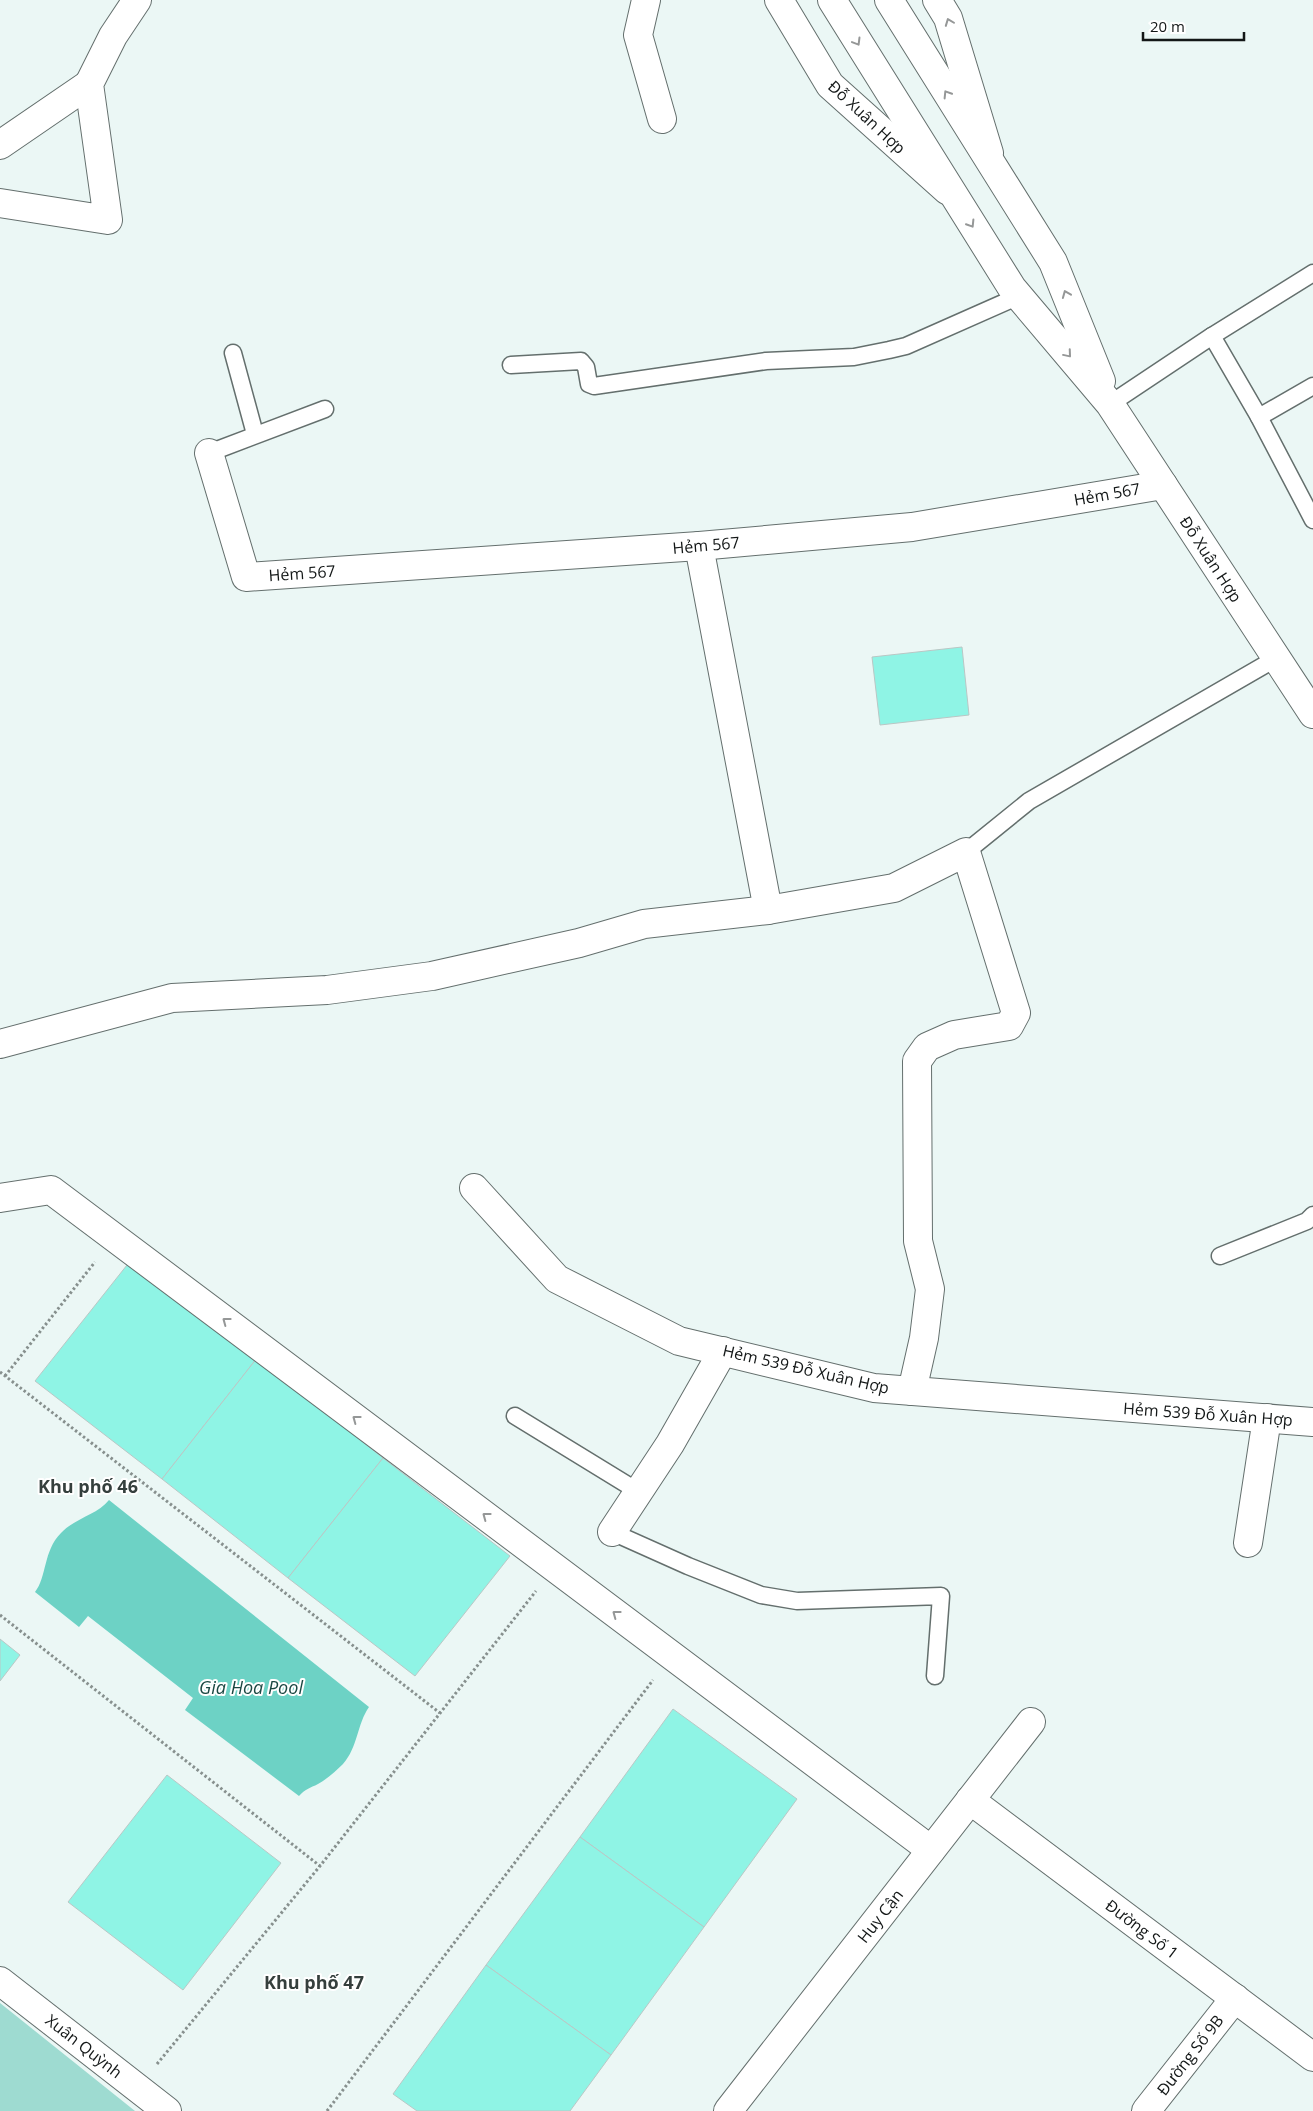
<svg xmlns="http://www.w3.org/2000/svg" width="1313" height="2111" viewBox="0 0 1313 2111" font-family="'Open Sans',sans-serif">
<rect width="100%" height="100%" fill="#ebf7f5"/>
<polygon fill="#9edbd1" points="0,2003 135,2111 0,2111"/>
<path fill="#6dd2c5" d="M109,1500L369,1707C357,1724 358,1747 343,1764C336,1771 327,1779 318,1784C310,1788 305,1789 299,1796L185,1710L193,1698L88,1616L79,1627L35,1592C47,1577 43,1551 61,1533C75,1518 97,1515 109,1500Z"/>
<g fill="#8ff4e5" stroke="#bac7c5">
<polygon points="962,647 969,715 880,725 872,657"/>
<polygon points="131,1260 257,1358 162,1479 35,1381"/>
<polygon points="257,1358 383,1458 288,1578 162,1479"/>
<polygon points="383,1458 510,1556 415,1676 288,1578"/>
<polygon points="0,1639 20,1655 0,1681"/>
<polygon points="673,1709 797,1799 704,1927 580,1837"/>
<polygon points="167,1775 281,1863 183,1990 68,1902"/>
<polygon points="580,1837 704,1927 611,2055 486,1965"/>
<polygon points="486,1965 611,2055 570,2111 417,2111 393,2094"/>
</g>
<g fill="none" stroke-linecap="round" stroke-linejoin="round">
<defs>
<g id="service">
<polyline points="1212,336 1259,417 1313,520"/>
<polyline points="233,353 255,434"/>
<polyline points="511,365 581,361 586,367 589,384 594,386 766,361 854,357 889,350 906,346 1019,296"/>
<polyline points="1110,404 1212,336 1313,273"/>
<polyline points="1259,417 1313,386"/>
<polyline points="209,453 325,409"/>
<polyline points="966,852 1029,801 1275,659"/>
<polyline points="1220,1256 1307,1221 1313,1215"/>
<polyline points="515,1416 639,1492"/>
<polyline points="612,1532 688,1566 761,1595 797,1601 941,1596 935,1676"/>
</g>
<g id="minor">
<polyline points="646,0 638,35 662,119"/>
<polyline points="779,0 830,85 947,190"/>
<polyline points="937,0 948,18 989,153"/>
<polyline points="0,145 89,84"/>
<polyline points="0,203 108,220 89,84 113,36 137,0"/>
<polyline points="209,453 246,577 699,546 912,527 1163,485"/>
<polyline points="699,546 768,910 894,888 966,852 1016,1013 1009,1026 954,1035 927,1047 917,1061 918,1241 930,1289 924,1338 912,1391"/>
<polyline points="0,1044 172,998 327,990 432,976 579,943 644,924 768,910"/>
<polyline points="474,1188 557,1279 679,1341 874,1388 1313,1422"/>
<polyline points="0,1198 51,1190 931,1850"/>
<polyline points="612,1532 670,1444 723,1351"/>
<polyline points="1248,1543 1267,1418"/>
<polyline points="970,1800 1313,2057"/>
<polyline points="0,1981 167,2111"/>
<polyline points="728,2111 1031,1722"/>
<polyline points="1146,2111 1235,1998"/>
</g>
<g id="secondary">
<polyline points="832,0 1012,288 1110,404 1313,714"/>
<polyline points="889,0 1053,262 1101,381"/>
</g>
</defs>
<use href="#service" stroke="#646f6d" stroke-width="19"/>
<use href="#minor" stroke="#646f6d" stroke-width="30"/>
<use href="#secondary" stroke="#646f6d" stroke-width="30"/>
<g stroke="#87908e" stroke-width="3" stroke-dasharray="2.5 2.5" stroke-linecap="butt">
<polyline points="0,1372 440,1713"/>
<polyline points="5,1376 95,1262"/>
<polyline points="0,1615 320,1866"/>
<polyline points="157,2064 320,1866 536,1591"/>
<polyline points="327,2111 653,1680"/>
</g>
<use href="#service" stroke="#fff" stroke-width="16"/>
<use href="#minor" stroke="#fff" stroke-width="28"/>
<use href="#secondary" stroke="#fff" stroke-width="28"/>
</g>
<defs><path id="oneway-chevron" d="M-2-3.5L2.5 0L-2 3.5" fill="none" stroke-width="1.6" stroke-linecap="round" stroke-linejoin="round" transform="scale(1.25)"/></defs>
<g stroke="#959797">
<use href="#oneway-chevron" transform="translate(949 22) rotate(-111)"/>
<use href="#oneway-chevron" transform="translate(857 42) rotate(59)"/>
<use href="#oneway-chevron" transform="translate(947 94) rotate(-122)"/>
<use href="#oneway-chevron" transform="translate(971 224) rotate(58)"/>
<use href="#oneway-chevron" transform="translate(1066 294) rotate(-112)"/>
<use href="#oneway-chevron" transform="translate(1068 354) rotate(50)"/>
<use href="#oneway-chevron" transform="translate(226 1321) rotate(-143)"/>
<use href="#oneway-chevron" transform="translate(356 1419) rotate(-143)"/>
<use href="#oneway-chevron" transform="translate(486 1516) rotate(-143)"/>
<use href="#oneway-chevron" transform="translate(616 1614) rotate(-143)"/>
</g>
<g text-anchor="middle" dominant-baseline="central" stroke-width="4" stroke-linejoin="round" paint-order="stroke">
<g font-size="16" fill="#131717" stroke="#fff">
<text transform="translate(867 117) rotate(43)">Đỗ Xuân Hợp</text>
<text transform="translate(1107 494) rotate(-10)">Hẻm 567</text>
<text transform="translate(706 545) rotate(-5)">Hẻm 567</text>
<text transform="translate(1211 559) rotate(57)">Đỗ Xuân Hợp</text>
<text transform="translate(302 573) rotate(-4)">Hẻm 567</text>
<text transform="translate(806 1369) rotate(13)">Hẻm 539 Đỗ Xuân Hợp</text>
<text transform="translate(1208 1414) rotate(4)">Hẻm 539 Đỗ Xuân Hợp</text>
<text transform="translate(880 1916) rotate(-52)">Huy Cận</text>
<text transform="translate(1142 1929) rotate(37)">Đường Số 1</text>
<text transform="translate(84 2046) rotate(38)">Xuân Quỳnh</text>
<text transform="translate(1190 2055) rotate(-52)">Đường Số 9B</text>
</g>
<g font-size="18" font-weight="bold" fill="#353f3d" stroke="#fff">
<text x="88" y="1486">Khu phố 46</text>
<text x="314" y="1982">Khu phố 47</text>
</g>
<g font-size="18" font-style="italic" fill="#1b4843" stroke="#fff">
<text x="251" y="1687">Gia Hoa Pool</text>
</g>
</g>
<path d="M1143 32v8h101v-8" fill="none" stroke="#131717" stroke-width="2.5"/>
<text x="1150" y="32" font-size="15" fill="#131717" stroke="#ffffff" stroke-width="4" paint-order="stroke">20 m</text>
</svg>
